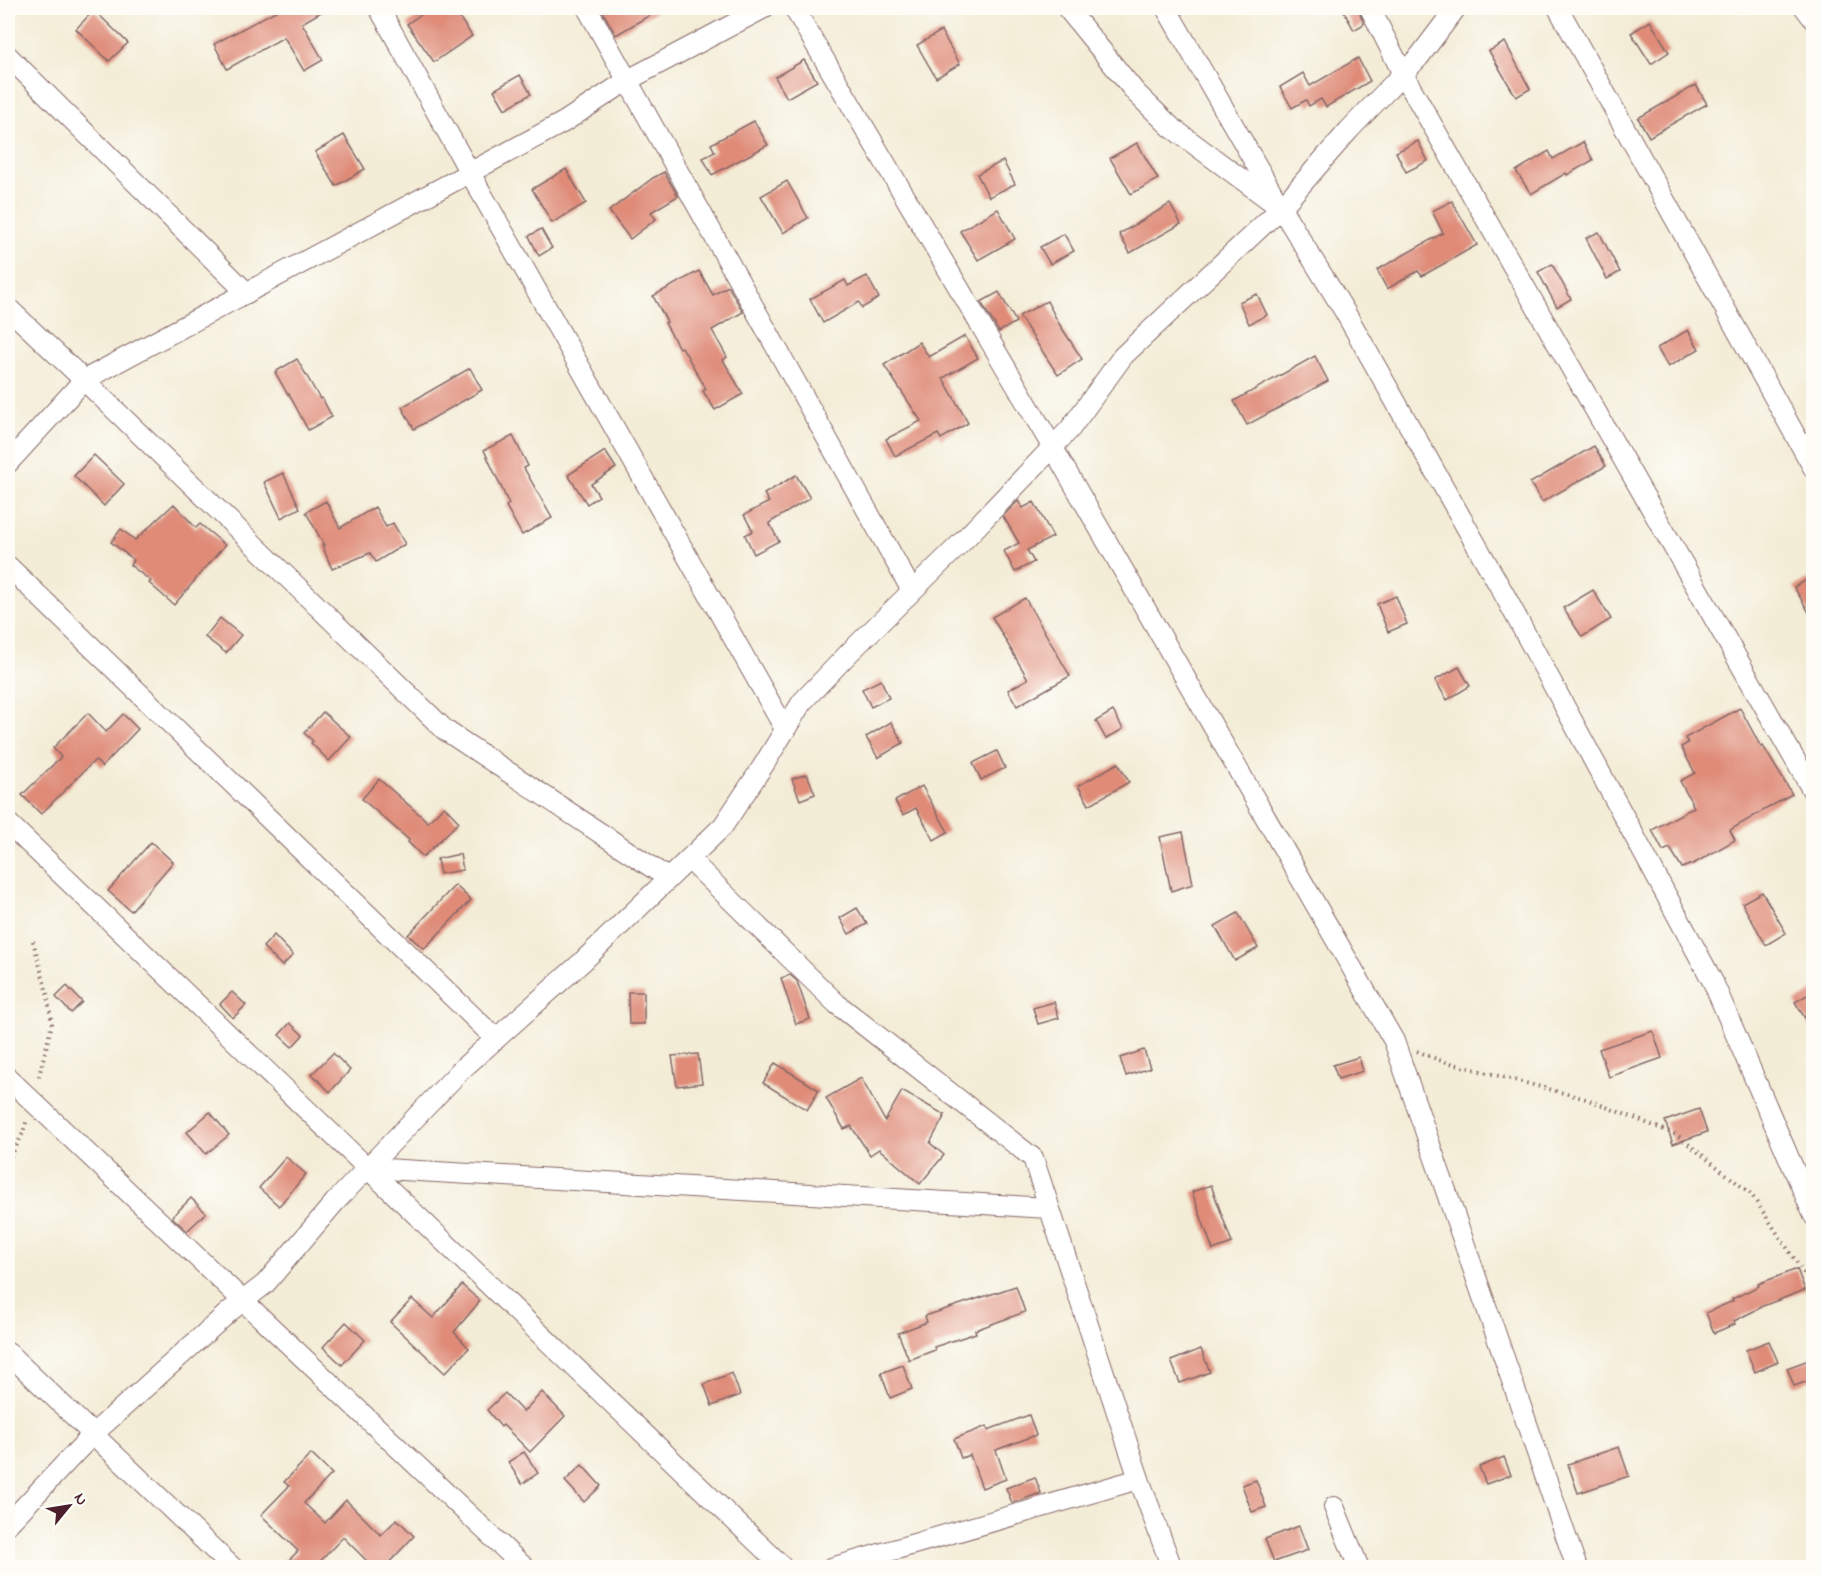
<svg xmlns="http://www.w3.org/2000/svg" width="1821" height="1575" viewBox="0 0 1821 1575" font-family="'Indie Flower',sans-serif">
<rect width="100%" height="100%" fill="#fdfcf7"/>
<filter id="ink" filterUnits="userSpaceOnUse"><feTurbulence type="fractalNoise" baseFrequency=".0167" numOctaves="2"/><feDisplacementMap in="SourceGraphic" scale="12" xChannelSelector="R" yChannelSelector="G"/><feConvolveMatrix kernelMatrix="1 2 1 2 8 2 1 2 1" color-interpolation-filters="sRGB"/></filter>
<filter id="wash" filterUnits="userSpaceOnUse"><feTurbulence type="fractalNoise" baseFrequency=".008" numOctaves="4" result="noise"/><feDisplacementMap in="SourceGraphic" scale="24" xChannelSelector="R" yChannelSelector="G"/><feGaussianBlur stdDeviation="1.35" result="paint"/><feColorMatrix in="noise" values="0 0 0 0 0 0 0 0 0 0 0 0 0 0 0 0 0 1.4 0 .05"/><feComposite in="paint" operator="in"/></filter>
<g filter="url(#wash)">
<rect width="100%" height="100%" fill="#f3ecd6"/>
<g id="blocks">
<g fill="#df8b78">
<polygon points="281,8 328,8 302,23 323,60 304,71 284,37 227,69 214,44"/>
<polygon points="430,8 453,8 472,36 434,62 407,24"/>
<polygon points="611,8 662,8 616,35 603,12"/>
<polygon points="1342,8 1358,8 1364,24 1354,30"/>
<polygon points="94,10 128,43 109,61 76,29"/>
<polygon points="1650,21 1669,52 1651,64 1631,33"/>
<polygon points="941,31 960,64 936,78 917,45"/>
<polygon points="1505,42 1530,89 1516,97 1489,51"/>
<polygon points="1358,58 1370,81 1326,107 1321,99 1309,106 1306,100 1292,108 1280,87 1303,73 1310,86"/>
<polygon points="804,60 817,81 787,98 775,77"/>
<polygon points="520,75 531,94 505,109 494,90"/>
<polygon points="1696,85 1707,104 1649,137 1638,118"/>
<polygon points="754,121 768,145 712,175 703,158 715,152 711,144"/>
<polygon points="344,135 365,169 336,186 315,152"/>
<polygon points="1418,141 1428,161 1406,172 1396,152"/>
<polygon points="1583,142 1593,160 1567,175 1566,173 1531,194 1516,171 1549,151 1553,159"/>
<polygon points="1137,143 1158,179 1131,194 1110,158"/>
<polygon points="1003,161 1015,184 989,197 977,174"/>
<polygon points="566,169 586,203 552,223 532,189"/>
<polygon points="664,172 678,196 651,212 656,219 630,239 609,211 653,178"/>
<polygon points="787,181 808,218 783,233 761,196"/>
<polygon points="1452,201 1477,245 1422,276 1418,271 1387,289 1377,270 1443,233 1432,211"/>
<polygon points="1170,204 1181,224 1130,253 1119,234"/>
<polygon points="998,209 1015,239 978,260 960,231"/>
<polygon points="541,229 552,248 539,256 529,236"/>
<polygon points="1599,232 1620,272 1607,279 1586,238"/>
<polygon points="1064,234 1074,251 1050,264 1040,247"/>
<polygon points="1552,264 1571,299 1557,307 1538,272"/>
<polygon points="699,271 713,295 728,286 743,312 712,330 727,357 723,360 743,394 715,410 703,391 706,389 682,347 679,348 665,323 667,322 653,296"/>
<polygon points="867,276 879,298 862,308 859,302 823,323 810,299 845,280 848,286"/>
<polygon points="999,292 1016,322 999,332 981,302"/>
<polygon points="1257,294 1267,315 1249,324 1239,302"/>
<polygon points="1047,301 1058,322 1082,359 1058,375 1019,316"/>
<polygon points="1688,330 1699,349 1668,367 1657,348"/>
<polygon points="965,336 978,358 943,378 968,423 941,439 938,434 895,456 886,439 921,421 884,365 919,342 929,357"/>
<polygon points="1315,356 1328,381 1247,425 1234,401"/>
<polygon points="297,359 320,399 322,398 332,417 308,430 289,394 288,395 275,372"/>
<polygon points="470,368 482,390 414,429 402,407"/>
<polygon points="513,436 528,466 524,468 552,518 522,535 506,506 509,504 484,450"/>
<polygon points="1594,446 1606,466 1542,502 1530,483"/>
<polygon points="605,451 616,468 591,484 599,496 587,504 568,475"/>
<polygon points="94,455 124,484 104,506 74,476"/>
<polygon points="283,473 300,508 281,518 264,482"/>
<polygon points="796,475 810,498 769,523 779,541 754,554 745,535 753,531 744,515 769,502 764,494"/>
<polygon points="326,501 340,528 375,507 386,527 393,523 405,544 376,562 370,553 332,569 322,545 324,545 306,512"/>
<polygon points="1018,501 1023,508 1034,502 1053,537 1027,550 1034,562 1015,572 1004,551 1019,543 1003,516"/>
<polygon points="174,504 196,528 200,524 225,545 174,605 149,583 151,581 130,565 134,560 111,542 121,529 135,540"/>
<polygon points="1814,576 1814,621 1794,587"/>
<polygon points="1593,590 1611,619 1582,637 1563,608"/>
<polygon points="1396,596 1407,624 1388,632 1377,604"/>
<polygon points="1025,598 1070,676 1017,706 1008,690 1028,679 992,617"/>
<polygon points="220,618 241,635 226,653 205,637"/>
<polygon points="1459,667 1470,686 1447,700 1435,680"/>
<polygon points="881,680 889,698 871,707 862,689"/>
<polygon points="1740,708 1761,747 1763,746 1792,794 1730,830 1735,840 1695,863 1682,868 1670,848 1663,851 1652,830 1694,807 1680,781 1695,773 1681,747 1688,743 1685,738"/>
<polygon points="1113,711 1123,729 1106,739 1096,721"/>
<polygon points="323,712 351,737 329,761 311,743 313,741 304,733"/>
<polygon points="88,713 106,732 123,714 138,729 102,767 95,760 41,814 22,795 61,757 53,748"/>
<polygon points="891,722 903,743 878,758 866,737"/>
<polygon points="997,751 1005,768 981,780 973,763"/>
<polygon points="1118,763 1129,782 1089,805 1078,786"/>
<polygon points="807,774 815,794 800,800 792,779"/>
<polygon points="379,779 428,822 444,806 459,822 423,857 408,842 409,840 362,799"/>
<polygon points="922,786 948,832 934,840 916,808 903,815 895,801"/>
<polygon points="1183,832 1193,884 1171,891 1160,837"/>
<polygon points="151,842 173,862 131,911 108,891"/>
<polygon points="460,854 463,870 440,874 437,859"/>
<polygon points="455,885 471,900 424,949 408,935"/>
<polygon points="1762,892 1786,933 1766,945 1742,903"/>
<polygon points="857,908 867,924 849,934 840,918"/>
<polygon points="1238,913 1258,948 1235,961 1215,926"/>
<polygon points="274,935 293,955 282,966 263,947"/>
<polygon points="790,975 797,981 810,1019 796,1024 781,978"/>
<polygon points="67,986 82,1002 71,1013 56,997"/>
<polygon points="1814,991 1814,1033 1795,1002"/>
<polygon points="232,992 246,1005 233,1018 220,1004"/>
<polygon points="628,992 644,992 644,1024 629,1024"/>
<polygon points="1054,1002 1059,1018 1038,1024 1033,1008"/>
<polygon points="290,1023 303,1035 292,1047 279,1035"/>
<polygon points="1653,1031 1662,1058 1609,1077 1599,1049"/>
<polygon points="1144,1050 1150,1068 1126,1076 1120,1058"/>
<polygon points="333,1053 350,1070 330,1092 312,1074"/>
<polygon points="698,1054 702,1083 677,1086 672,1056"/>
<polygon points="1359,1057 1363,1071 1338,1079 1333,1065"/>
<polygon points="775,1063 819,1090 807,1110 763,1083"/>
<polygon points="861,1078 885,1121 902,1091 945,1115 930,1143 944,1155 920,1184 879,1149 870,1155 851,1126 844,1129 826,1098"/>
<polygon points="1699,1109 1707,1132 1673,1144 1665,1121"/>
<polygon points="210,1112 229,1135 206,1154 187,1132"/>
<polygon points="286,1157 306,1174 279,1206 259,1188"/>
<polygon points="1211,1185 1232,1243 1213,1250 1192,1192"/>
<polygon points="191,1198 206,1213 187,1231 172,1217"/>
<polygon points="1797,1269 1805,1290 1760,1307 1760,1308 1734,1321 1735,1324 1714,1333 1706,1313 1733,1301 1732,1299 1759,1286 1758,1284"/>
<polygon points="462,1285 480,1301 454,1332 469,1348 445,1373 390,1322 412,1299 433,1318"/>
<polygon points="1016,1286 1025,1312 975,1330 976,1333 934,1347 935,1350 909,1360 898,1333 927,1322 925,1316"/>
<polygon points="346,1322 365,1340 342,1365 323,1347"/>
<polygon points="1769,1341 1778,1362 1755,1372 1746,1350"/>
<polygon points="1201,1349 1210,1372 1180,1383 1171,1361"/>
<polygon points="1814,1358 1814,1379 1794,1386 1787,1368"/>
<polygon points="903,1365 912,1389 890,1398 881,1373"/>
<polygon points="732,1373 740,1395 712,1406 704,1384"/>
<polygon points="542,1392 565,1416 530,1452 503,1425 501,1427 487,1410 505,1393 523,1412"/>
<polygon points="1029,1415 1036,1435 996,1450 1006,1479 982,1488 970,1455 961,1458 954,1439 987,1426 988,1430"/>
<polygon points="1619,1447 1629,1476 1578,1493 1568,1464"/>
<polygon points="524,1452 538,1473 522,1484 508,1462"/>
<polygon points="311,1454 332,1474 304,1503 325,1523 346,1500 381,1535 397,1519 414,1536 384,1568 374,1568 343,1537 314,1568 281,1568 298,1551 261,1515 289,1486 284,1482"/>
<polygon points="1504,1457 1511,1475 1486,1484 1479,1467"/>
<polygon points="582,1465 601,1486 584,1502 565,1481"/>
<polygon points="1035,1477 1041,1493 1012,1503 1006,1488"/>
<polygon points="1256,1480 1266,1507 1252,1512 1242,1485"/>
<polygon points="1299,1526 1308,1550 1274,1562 1265,1539"/>
</g>
</g>
</g>
<g filter="url(#ink)">
<use href="#blocks" fill-opacity="0" stroke="#856767" stroke-width="1.5"/>
<g fill="none" stroke-linecap="round" stroke-linejoin="round">
<defs>
<g id="street">
<polyline points="379,8 470,173 785,729"/>
<polyline points="587,8 912,591"/>
<polyline points="794,8 1053,448 1394,1041 1577,1568"/>
<polyline points="1067,8 1136,93 1171,127 1275,204"/>
<polyline points="1166,8 1281,208 1345,312 1504,594 1713,982 1814,1216"/>
<polyline points="1370,8 1403,74 1814,793"/>
<polyline points="1558,8 1814,469"/>
<polyline points="1805,8 1814,20"/>
<polyline points="8,56 247,293"/>
<polyline points="8,308 84,380 445,730 668,878"/>
<polyline points="8,463 84,380 564,122 628,80 764,8"/>
<polyline points="8,566 496,1039"/>
<polyline points="8,823 784,1568"/>
<polyline points="689,859 837,1004 1033,1158 1139,1479 1172,1568"/>
<polyline points="8,1078 525,1568"/>
<polyline points="368,1168 1049,1208"/>
<polyline points="8,1353 233,1568"/>
<polyline points="1334,1507 1359,1568"/>
<polyline points="8,1524 92,1435 230,1311 265,1284 335,1202 462,1069 581,963 723,826 763,766 802,702 849,653 959,545 1070,429 1123,356 1281,208 1349,130 1419,57 1456,8"/>
<polyline points="831,1568 1139,1479"/>
</g>
</defs>
<use href="#street" stroke="#856767" stroke-width="22"/>
<g stroke="#856767" stroke-width="4" stroke-dasharray="1.5 4.5" stroke-linecap="butt">
<polyline points="33,941 47,993 52,1024 38,1080"/>
<polyline points="1417,1051 1439,1060 1586,1099 1677,1135 1751,1194 1814,1288"/>
<polyline points="8,1162 23,1133 27,1119"/>
</g>
<use href="#street" stroke="#fff" stroke-width="20"/>
</g>
</g>
<rect width="1821" height="1575" fill="none" stroke="#fdfcf7" stroke-width="30"/>
<g transform="translate(69 1506) rotate(60)" stroke="#fdfcf7" stroke-width="4.5" paint-order="stroke">
<path d="M0-4.5L10 22L0 15L-10 22Z" fill="#4a1f2b"/>
<text y="-9" font-size="16" font-weight="bold" text-anchor="middle" fill="#4a1f2b">N</text>
</g>
</svg>
